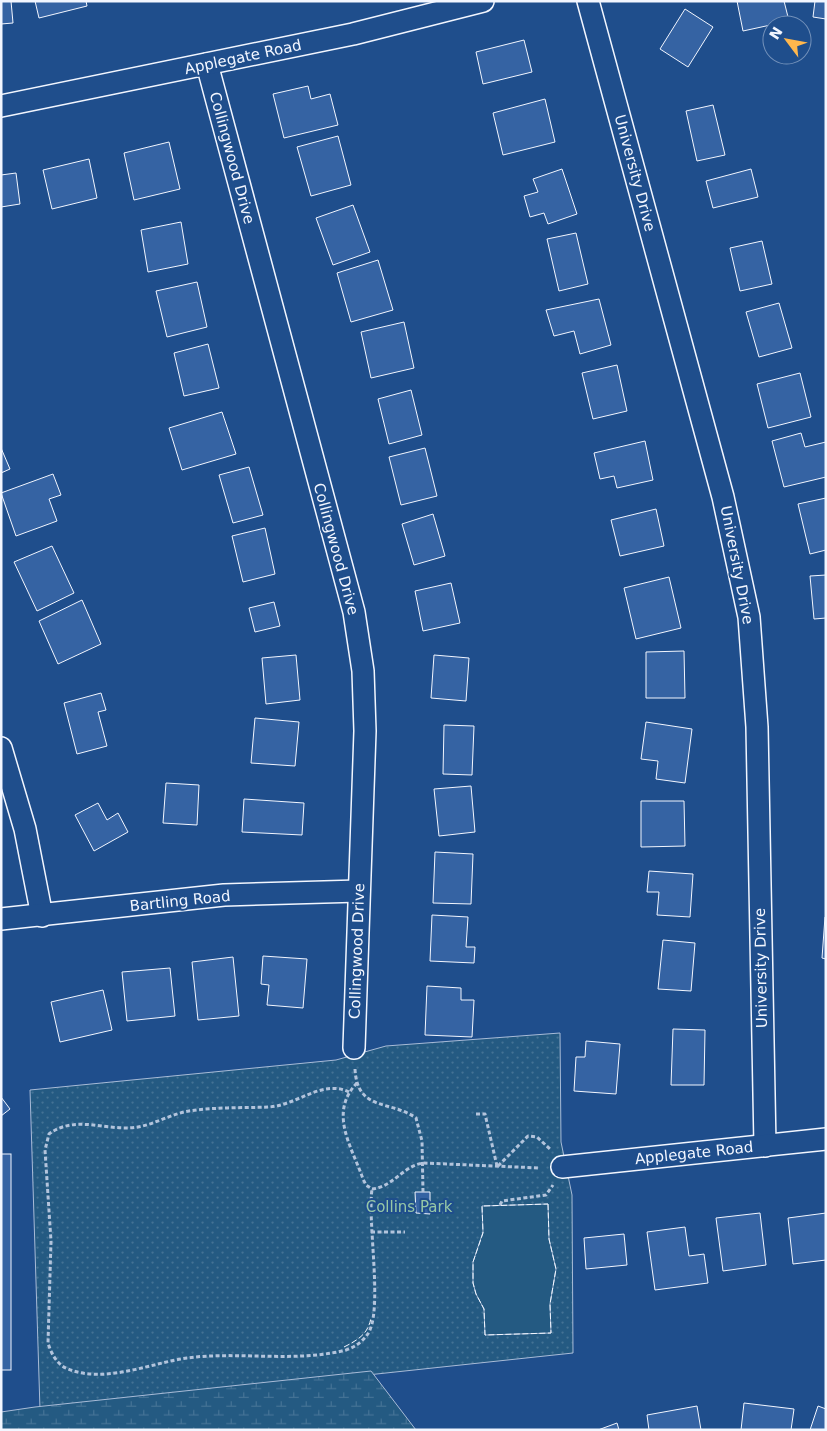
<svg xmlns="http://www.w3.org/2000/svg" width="827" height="1431" viewBox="0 0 827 1431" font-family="'DejaVu Sans',sans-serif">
<defs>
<pattern id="grass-dots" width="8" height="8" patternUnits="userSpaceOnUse" patternTransform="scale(1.25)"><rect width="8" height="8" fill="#245a82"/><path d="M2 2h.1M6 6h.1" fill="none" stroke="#447295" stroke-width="1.8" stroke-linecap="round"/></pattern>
<pattern id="wetland-marsh" width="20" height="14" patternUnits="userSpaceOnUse" patternTransform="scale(1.25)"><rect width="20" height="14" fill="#245a82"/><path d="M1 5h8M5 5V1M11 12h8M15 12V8" fill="none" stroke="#447295"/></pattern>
</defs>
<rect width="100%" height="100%" fill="#1f4e8c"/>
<polygon fill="url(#grass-dots)" stroke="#a8bbd7" points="560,1033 561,1142 572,1195 573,1353 40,1410 30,1090 336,1060 386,1046"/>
<polygon fill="url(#wetland-marsh)" stroke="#a8bbd7" points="371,1371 416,1430 1,1430 1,1412 35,1407"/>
<polygon fill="#245a82" stroke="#a8bbd7" points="548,1204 549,1239 556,1269 550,1304 551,1333 485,1335 484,1309 476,1294 473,1283 473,1262 483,1232 482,1206"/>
<g fill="#3563a3" stroke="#f2f6ff">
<polygon points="1,1 11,1 13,23 1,24"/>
<polygon points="35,1 86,1 87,6 39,18"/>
<polygon points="737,1 784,1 789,21 743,31"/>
<polygon points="815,1 826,1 826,19 813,17"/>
<polygon points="685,9 713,27 688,67 660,49"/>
<polygon points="524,40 532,72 483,84 476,52"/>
<polygon points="308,86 311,99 330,94 338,125 284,138 273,94"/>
<polygon points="545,99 555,142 503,155 493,113"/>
<polygon points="713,105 725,155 697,161 686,111"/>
<polygon points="338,136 351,185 311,196 297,147"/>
<polygon points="169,142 180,189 134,200 124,153"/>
<polygon points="89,159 97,198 52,209 43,170"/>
<polygon points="562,169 577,214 548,224 544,213 530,217 524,196 538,192 533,179"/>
<polygon points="751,169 758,197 713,208 706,181"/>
<polygon points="16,173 20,204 1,207 1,175"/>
<polygon points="353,205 370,252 333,265 316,218"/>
<polygon points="181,222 188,264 148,272 141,230"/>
<polygon points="576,233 588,284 559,291 547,239"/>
<polygon points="762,241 772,284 740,291 730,248"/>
<polygon points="378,260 393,310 351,322 337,273"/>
<polygon points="197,282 207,327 167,337 156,291"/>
<polygon points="599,299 611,345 580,354 574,331 554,336 546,310"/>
<polygon points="779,303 792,348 759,357 746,312"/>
<polygon points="404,322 414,368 371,378 361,332"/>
<polygon points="208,344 219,388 184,396 174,353"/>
<polygon points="617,365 627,411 593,419 582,373"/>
<polygon points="800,373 811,417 768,428 757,384"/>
<polygon points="411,390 422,435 389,444 378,399"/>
<polygon points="222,412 236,454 182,470 169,428"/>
<polygon points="801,433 805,447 826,442 826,477 784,487 772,441"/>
<polygon points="645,441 653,480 617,488 614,476 600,479 594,453"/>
<polygon points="1,448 10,469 1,473"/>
<polygon points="425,448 437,496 401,505 389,457"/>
<polygon points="249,467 263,515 233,523 219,475"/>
<polygon points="53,474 61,495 49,499 57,521 16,536 1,493"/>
<polygon points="826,498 826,550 810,554 798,504"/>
<polygon points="656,509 664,546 620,556 611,520"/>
<polygon points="433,514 445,556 414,565 402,524"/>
<polygon points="265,528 275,574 243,582 232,536"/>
<polygon points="52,546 74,593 37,611 14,562"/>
<polygon points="826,575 826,618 814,619 810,576"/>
<polygon points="669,577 681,628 636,639 624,588"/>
<polygon points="451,583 460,623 423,631 415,591"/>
<polygon points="82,600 101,644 58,664 39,621"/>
<polygon points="274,602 280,626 255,632 249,608"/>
<polygon points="684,651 685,698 646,698 646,652"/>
<polygon points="296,655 300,700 266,704 262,658"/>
<polygon points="434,655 469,658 466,701 431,698"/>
<polygon points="101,693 106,710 98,712 107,746 77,754 64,703"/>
<polygon points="255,718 299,722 295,766 251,763"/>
<polygon points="646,722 692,729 685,783 656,779 658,761 641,759"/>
<polygon points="444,725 474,726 472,775 443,774"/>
<polygon points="166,783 199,785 197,825 163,823"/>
<polygon points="471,786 475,832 439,836 434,789"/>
<polygon points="244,799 304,803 302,835 242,832"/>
<polygon points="641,801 684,801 685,846 641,847"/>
<polygon points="98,803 107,820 118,813 128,832 94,851 75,815"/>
<polygon points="435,852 473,854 471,904 433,903"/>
<polygon points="649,871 693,874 690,917 657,915 659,892 647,892"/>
<polygon points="432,915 468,917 466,947 475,947 474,963 430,961"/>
<polygon points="825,917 826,917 826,959 822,958"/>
<polygon points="663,940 695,943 691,991 658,989"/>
<polygon points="263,956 307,959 303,1008 267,1005 269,985 261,984"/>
<polygon points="233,957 239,1016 198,1020 192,962"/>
<polygon points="170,968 175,1016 127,1021 122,972"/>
<polygon points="427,986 461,988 461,1000 474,1000 472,1037 425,1035"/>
<polygon points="103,990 112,1030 60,1042 51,1002"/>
<polygon points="673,1029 705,1030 704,1085 671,1085"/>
<polygon points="586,1041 620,1044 616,1094 574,1091 576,1057 585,1057"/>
<polygon points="1,1097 10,1109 1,1116"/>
<rect x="1" y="1154" width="10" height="216"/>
<polygon points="415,1192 430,1192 430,1214 416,1213"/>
<polygon points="760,1213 766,1265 723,1271 716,1218"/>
<polygon points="826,1213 826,1260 793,1264 788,1218"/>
<polygon points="685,1227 689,1256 704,1254 708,1283 655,1290 647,1232"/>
<polygon points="624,1234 627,1265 586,1269 584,1238"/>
<polygon points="744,1403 794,1409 791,1430 741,1430"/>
<polygon points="697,1406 701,1430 649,1430 647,1415"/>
<polygon points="818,1406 826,1409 826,1430 810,1430"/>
<polygon points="617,1423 619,1430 598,1430"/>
</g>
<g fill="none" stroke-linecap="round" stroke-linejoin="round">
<defs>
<g id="street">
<polyline points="588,1 723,497 749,617 757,727 765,1146"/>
<polyline points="207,64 354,612 363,671 365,731 354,1048"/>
<polyline points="1,106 353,34 483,1"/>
<polyline points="1,748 25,829 42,916"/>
<polyline points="1,919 224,895 359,891"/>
<polyline points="562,1167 826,1139"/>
</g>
</defs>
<use href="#street" stroke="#f2f6ff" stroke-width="24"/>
<g stroke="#b3c4dc" stroke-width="3" stroke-dasharray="4 2.5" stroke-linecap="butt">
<path d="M355,1069C357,1112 391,1100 416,1118L422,1141L423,1192"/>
<path d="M357,1083C328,1113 352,1147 363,1179L366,1185L372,1189C393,1187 403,1166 423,1163L540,1168"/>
<path d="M349,1092C322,1079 298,1105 269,1107C243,1108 215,1107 189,1111C171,1114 155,1124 138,1127C107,1132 76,1114 49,1134L45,1150L51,1241L48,1343C51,1353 57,1365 68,1369C105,1384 151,1363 187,1358C239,1351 295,1363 346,1350C355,1347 362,1342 367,1335C384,1314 367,1222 372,1189"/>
<polyline points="476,1114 485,1114 497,1166"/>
<polyline points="498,1166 528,1136 537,1137 551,1150"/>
<polyline points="500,1205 502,1201 546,1195 553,1185"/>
<polyline points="371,1232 405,1232"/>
</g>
<use href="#street" stroke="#1f4e8c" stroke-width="21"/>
<g stroke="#f2f6ff" stroke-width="1" stroke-dasharray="6 2.5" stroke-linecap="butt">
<polygon points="548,1204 549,1239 556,1269 550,1304 551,1333 485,1335 484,1309 476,1294 473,1283 473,1262 483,1233 482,1206"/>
<path d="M344,1347C358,1340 368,1334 371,1318"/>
</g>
</g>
<g text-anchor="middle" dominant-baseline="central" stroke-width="4" stroke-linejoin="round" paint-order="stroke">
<g font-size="15" fill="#f2f6ff" stroke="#1f4e8c">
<text transform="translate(243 57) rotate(-12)">Applegate Road</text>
<text transform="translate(232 158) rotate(75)">Collingwood Drive</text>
<text transform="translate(635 173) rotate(75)">University Drive</text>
<text transform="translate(336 549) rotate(75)">Collingwood Drive</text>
<text transform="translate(737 565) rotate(79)">University Drive</text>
<text transform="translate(180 901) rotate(-6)">Bartling Road</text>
<text transform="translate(357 951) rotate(-88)">Collingwood Drive</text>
<text transform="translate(761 968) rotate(-91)">University Drive</text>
<text transform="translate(694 1153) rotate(-6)">Applegate Road</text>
</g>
<g font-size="15" fill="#97c8a6" stroke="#1f4e8c">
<text x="409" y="1207">Collins Park</text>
</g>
</g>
<rect width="827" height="1431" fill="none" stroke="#f2f6ff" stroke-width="5"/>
<g transform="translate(787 40) rotate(302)"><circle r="24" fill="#1f4e8c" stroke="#7391ba"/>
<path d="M0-4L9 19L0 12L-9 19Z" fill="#ffb74d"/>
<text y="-8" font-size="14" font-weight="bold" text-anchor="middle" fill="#f2f6ff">N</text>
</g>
</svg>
